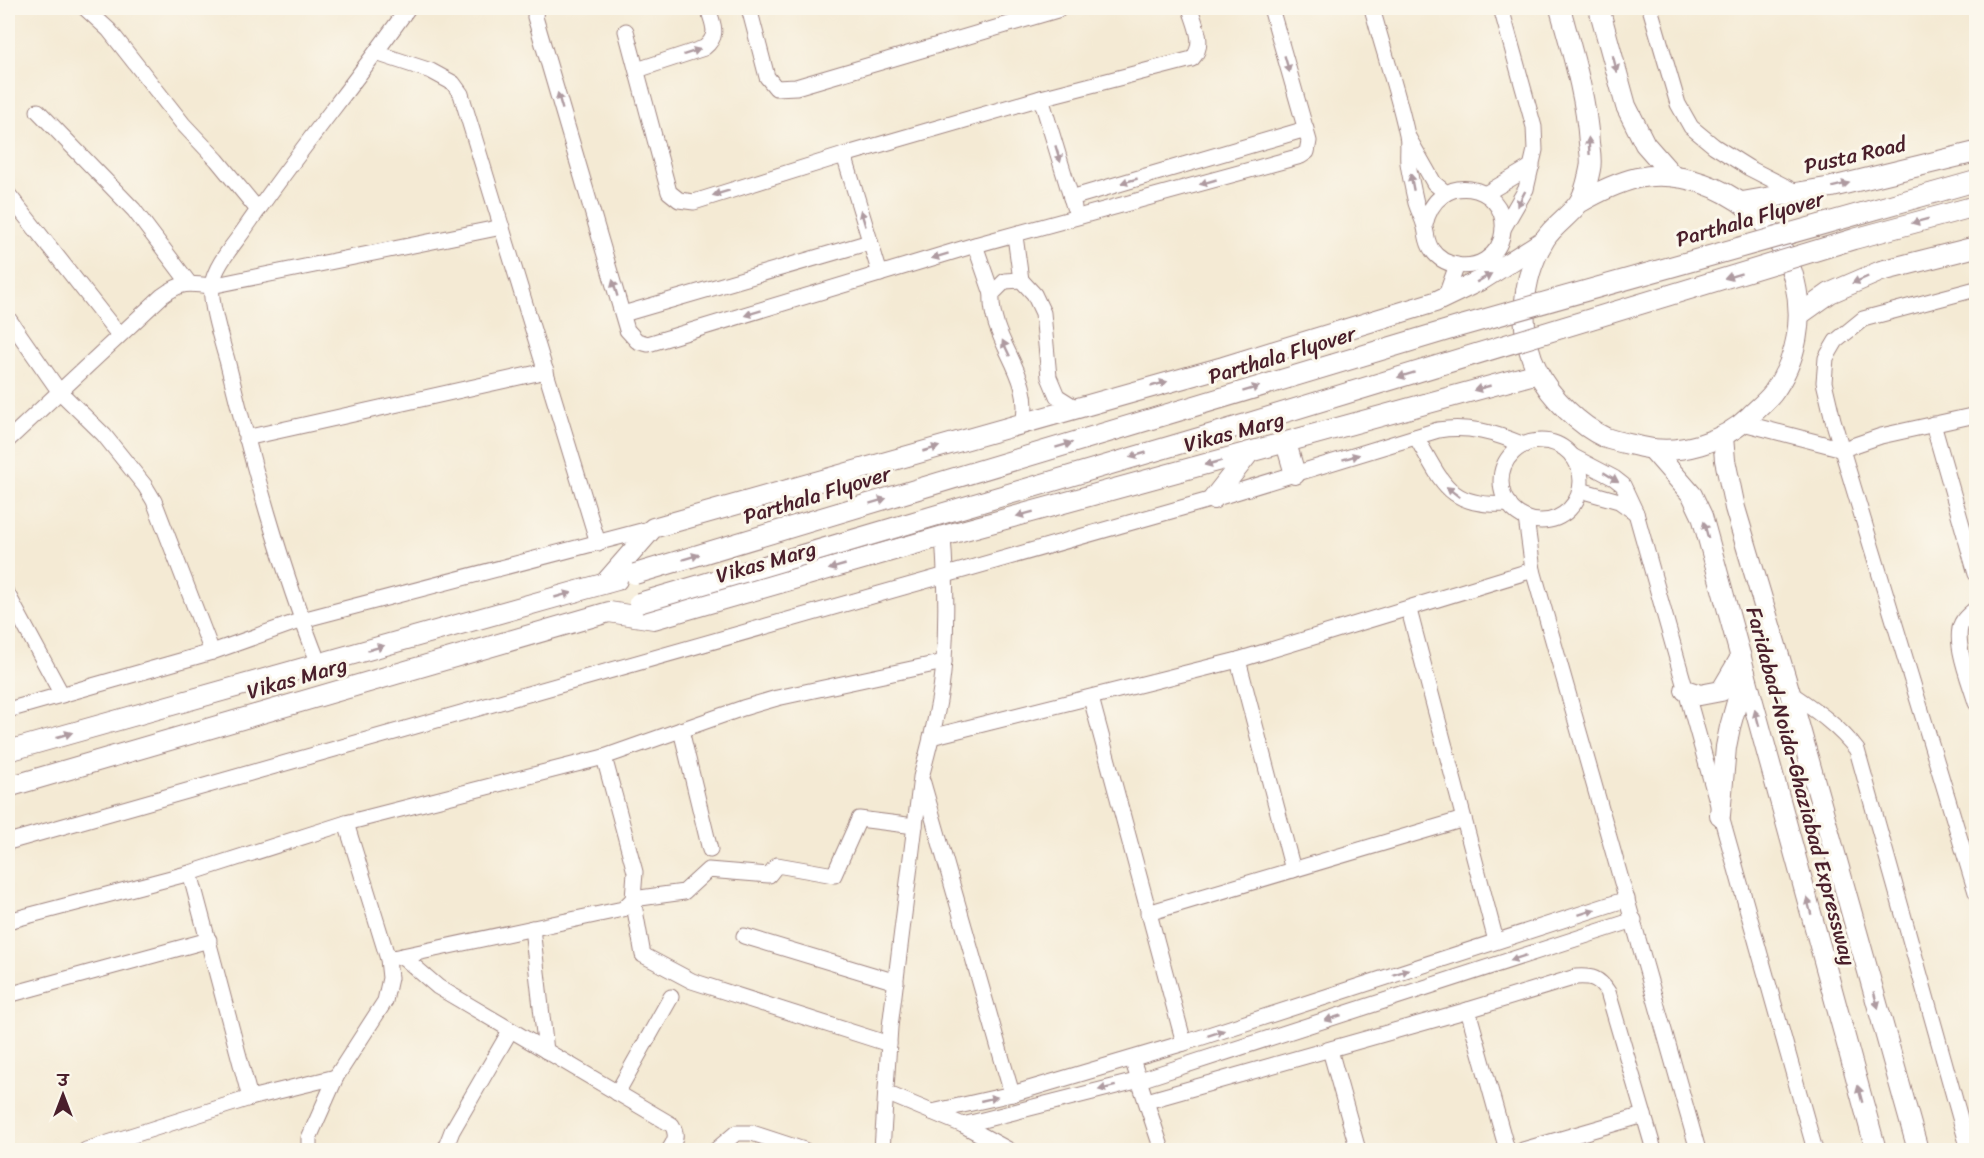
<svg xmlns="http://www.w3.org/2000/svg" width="1984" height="1158" viewBox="0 0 1984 1158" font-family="Sriracha,'Playpen Sans Deva',sans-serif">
<rect width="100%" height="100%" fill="#fbf7ec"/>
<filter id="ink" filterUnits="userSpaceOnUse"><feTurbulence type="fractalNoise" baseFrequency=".0167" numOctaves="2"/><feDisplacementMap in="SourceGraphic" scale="12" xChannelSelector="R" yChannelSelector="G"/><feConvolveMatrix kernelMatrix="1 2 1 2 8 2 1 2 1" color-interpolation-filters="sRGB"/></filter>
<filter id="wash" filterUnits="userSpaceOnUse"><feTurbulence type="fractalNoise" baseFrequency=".008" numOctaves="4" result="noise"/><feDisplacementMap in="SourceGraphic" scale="24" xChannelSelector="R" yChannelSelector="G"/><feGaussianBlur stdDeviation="1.35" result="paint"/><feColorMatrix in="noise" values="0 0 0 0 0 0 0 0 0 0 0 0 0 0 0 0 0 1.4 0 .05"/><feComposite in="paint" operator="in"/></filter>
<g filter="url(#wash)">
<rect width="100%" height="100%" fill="#f4ead4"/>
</g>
<g filter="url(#ink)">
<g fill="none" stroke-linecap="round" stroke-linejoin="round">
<defs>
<g id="minor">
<polyline points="85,8 109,30 183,124 217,160 258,210"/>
<polyline points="536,8 535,17 627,330 637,341 648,344 975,245 1301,156 1307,152 1309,141 1271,8"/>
<polyline points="749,8 767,77 776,88 796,87 1057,10 1060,8"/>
<path d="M1372,8C1383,50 1398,92 1407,135C1409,144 1407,154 1408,163C1410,176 1413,190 1416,203C1418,210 1422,217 1424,224C1427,233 1426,242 1432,250C1444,267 1469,270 1485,260C1496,253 1502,242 1503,230C1507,184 1437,168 1425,225"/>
<polyline points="1501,8 1534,127 1535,150 1526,189 1503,229"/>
<polyline points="1650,8 1678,104 1691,127 1714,146 1749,168 1798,193"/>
<polyline points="626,31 669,192 679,200 694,202 844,155 880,274"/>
<polyline points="376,53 431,71 453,83 461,94 598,543"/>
<path d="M637,70L704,48C720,35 713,25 708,8"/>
<polyline points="1041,98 1074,207"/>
<polyline points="38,111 134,210 189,283"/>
<polyline points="1408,137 1434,183 1446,193"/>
<path d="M844,155L1041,98L1192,59C1206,44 1195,25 1190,8"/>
<polyline points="8,194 119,335"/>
<polyline points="1485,194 1532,166"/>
<polyline points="1071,198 1306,129"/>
<polyline points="1015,236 1021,280"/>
<polyline points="975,245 992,294"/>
<polyline points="1976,289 1863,319 1836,341 1826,358 1824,382 1833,420 1976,892"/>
<polyline points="1445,298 1457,265"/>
<polyline points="623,314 870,242"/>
<polyline points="8,318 59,391 104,435 145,486 154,501 212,652"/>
<path d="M1023,423C1035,374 989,342 992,294L1005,281L1021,280L1034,294L1043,313L1049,377L1057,396L1076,408"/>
<polyline points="1743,423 1843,449 1881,436 1976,415"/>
<polyline points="1933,424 1976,574"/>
<path d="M1416,437C1443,483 1448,508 1509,504"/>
<polyline points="246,438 546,371"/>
<path d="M8,440L162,296C181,282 188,283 211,286L502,227"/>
<circle cx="1541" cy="481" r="40"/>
<polyline points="1572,456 1614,478 1623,485 1636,513 1815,1150"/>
<polyline points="1580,490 1619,501 1636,513"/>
<polyline points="1526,518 1533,570 1698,1150"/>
<polyline points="8,595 62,695"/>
<path d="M1976,608C1972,612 1966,616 1963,621C1951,638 1971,685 1976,703"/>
<polyline points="1409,610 1496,941"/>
<polyline points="1238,660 1293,870"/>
<path d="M319,664C280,566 252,462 227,360C222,342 209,302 212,285C215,265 233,246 244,230C296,154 355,83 408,8"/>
<path d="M1790,693C1815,710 1839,726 1857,750L1969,1150"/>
<polyline points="1091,698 1184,1043"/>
<polyline points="8,710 212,652 302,620 653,528"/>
<polyline points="681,730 710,850"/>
<polyline points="931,737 1238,660 1533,570"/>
<polyline points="923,783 1012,1094"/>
<path d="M8,842L1213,499L1438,430C1469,425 1495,433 1524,445"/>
<polyline points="190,873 250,1098"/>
<polyline points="1148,913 1464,819"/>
<polyline points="8,921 190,873 346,823 604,757 743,708 777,698 944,662"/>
<polyline points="532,928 546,1051"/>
<polyline points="744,936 896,982"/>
<path d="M402,956L438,987L672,1125C678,1135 675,1141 669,1150"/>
<polyline points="388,959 623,909 633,899 635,872 604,757"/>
<polyline points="8,995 209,940"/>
<polyline points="1468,1010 1507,1150"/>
<polyline points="889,1044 692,981 643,955 633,899 684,892 708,870 769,875 777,865 834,875 859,819 915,826"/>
<polyline points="1330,1050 1358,1150"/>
<polyline points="1132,1059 1162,1150"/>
<polyline points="617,1093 671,997"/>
<polyline points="886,1093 963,1125 1009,1150"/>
<path d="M1147,1101L1468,1010L1576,977C1592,976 1599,978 1608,992L1654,1150"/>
<polyline points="932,1112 1012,1094 1184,1043 1627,899"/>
<polyline points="963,1125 1140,1080 1634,920"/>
<polyline points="86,1150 250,1098 336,1077"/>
<polyline points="309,1150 309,1138 336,1077 385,1001 390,978 388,959 346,823"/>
<polyline points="448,1150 447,1144 452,1131 510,1031"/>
<polyline points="716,1150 736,1133 752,1133 804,1150"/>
<path d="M882,1150L890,1027L921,777C931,740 942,698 944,660C947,619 946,577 943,536"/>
<polyline points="1523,1150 1644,1115"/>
</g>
<g id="major">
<path d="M1560,8C1572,52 1586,96 1589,143C1590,151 1592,161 1590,169C1588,179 1584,196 1578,204C1568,217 1554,225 1545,239C1521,278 1517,331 1538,372C1550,397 1580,426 1606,438C1617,442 1630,444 1642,447C1678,456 1724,442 1750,416C1757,409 1767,401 1773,393C1822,325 1798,231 1725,193C1699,179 1667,172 1637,178C1616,183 1598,192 1579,203"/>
<polyline points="1599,8 1626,106 1645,144 1673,176"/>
<polyline points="1742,202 1832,187 1976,152"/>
<polyline points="1799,315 1830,293 1881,271 1976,247"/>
<polyline points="1723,437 1725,460 1735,508 1790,693 1918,1150"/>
<polyline points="1286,443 1295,474"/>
<polyline points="1652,449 1692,495 1702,516 1876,1150"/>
<polyline points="1213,499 1249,453"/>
<polyline points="605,583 653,528 1223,367 1435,302 1483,279 1543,241"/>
<polyline points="1685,690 1700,695 1721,691 1741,657"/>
<polyline points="8,751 617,580"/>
<polyline points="8,787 609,612 654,619 943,536 1538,373"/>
<polyline points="1720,815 1726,747 1730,727 1745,673"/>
</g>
</defs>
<use href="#minor" stroke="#9f8480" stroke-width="17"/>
<use href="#major" stroke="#9f8480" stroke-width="22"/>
<use href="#minor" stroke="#fff" stroke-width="15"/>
<use href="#major" stroke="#fff" stroke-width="20"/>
<defs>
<g id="major-bridge">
<polyline points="635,574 1461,326 1976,181"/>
<polyline points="639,603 1226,430 1854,239 1976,206"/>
</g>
</defs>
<use href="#major-bridge" stroke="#9f8480" stroke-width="22" stroke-linecap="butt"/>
<use href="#major-bridge" stroke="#fff" stroke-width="20"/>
</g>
<defs><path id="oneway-solid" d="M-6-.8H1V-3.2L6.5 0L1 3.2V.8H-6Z" transform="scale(1.5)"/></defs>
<g fill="#ae9aa0">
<use href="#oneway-solid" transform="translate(692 52) rotate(-18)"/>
<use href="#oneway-solid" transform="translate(1287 64) rotate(74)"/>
<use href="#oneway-solid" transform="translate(1615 64) rotate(75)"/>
<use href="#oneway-solid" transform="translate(560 101) rotate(-106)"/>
<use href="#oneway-solid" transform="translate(1589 146) rotate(-94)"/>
<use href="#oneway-solid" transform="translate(1058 154) rotate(73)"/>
<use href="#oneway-solid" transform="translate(1129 181) rotate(164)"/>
<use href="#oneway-solid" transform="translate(1208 182) rotate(164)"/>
<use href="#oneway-solid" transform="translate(1412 182) rotate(-101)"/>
<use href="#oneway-solid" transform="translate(1841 185) rotate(-14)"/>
<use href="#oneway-solid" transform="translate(721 193) rotate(163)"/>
<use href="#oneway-solid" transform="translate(1521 199) rotate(118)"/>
<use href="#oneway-solid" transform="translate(863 218) rotate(-107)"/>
<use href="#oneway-solid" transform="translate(1920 221) rotate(165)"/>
<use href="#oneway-solid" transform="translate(940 256) rotate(163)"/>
<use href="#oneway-solid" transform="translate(1733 276) rotate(163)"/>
<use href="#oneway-solid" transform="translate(1484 278) rotate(-29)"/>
<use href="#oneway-solid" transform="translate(1860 280) rotate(157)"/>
<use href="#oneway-solid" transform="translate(615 288) rotate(-106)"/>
<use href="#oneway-solid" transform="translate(753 313) rotate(163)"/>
<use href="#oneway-solid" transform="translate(1006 348) rotate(-115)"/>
<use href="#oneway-solid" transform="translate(1406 375) rotate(163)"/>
<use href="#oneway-solid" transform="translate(1159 384) rotate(-16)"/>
<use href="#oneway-solid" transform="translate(1482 388) rotate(164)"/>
<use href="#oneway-solid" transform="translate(1251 389) rotate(-17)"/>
<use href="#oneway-solid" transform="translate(1064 445) rotate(-17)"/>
<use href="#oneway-solid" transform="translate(931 449) rotate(-16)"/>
<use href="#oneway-solid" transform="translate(1138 455) rotate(164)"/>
<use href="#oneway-solid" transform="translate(1351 457) rotate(-17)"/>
<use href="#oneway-solid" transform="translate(1213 463) rotate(165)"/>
<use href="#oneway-solid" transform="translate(1611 477) rotate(32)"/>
<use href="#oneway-solid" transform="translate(1453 492) rotate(-142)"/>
<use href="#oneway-solid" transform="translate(878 501) rotate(-17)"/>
<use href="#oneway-solid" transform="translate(1025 514) rotate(165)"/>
<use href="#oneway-solid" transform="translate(1706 530) rotate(-105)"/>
<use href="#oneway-solid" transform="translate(691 557) rotate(-17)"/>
<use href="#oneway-solid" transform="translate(837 567) rotate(164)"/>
<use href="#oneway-solid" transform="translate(563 595) rotate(-16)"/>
<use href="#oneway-solid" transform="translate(376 648) rotate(-16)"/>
<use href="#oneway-solid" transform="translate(1757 718) rotate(-105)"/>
<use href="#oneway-solid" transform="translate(64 735) rotate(-16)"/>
<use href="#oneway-solid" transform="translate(1809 906) rotate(-105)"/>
<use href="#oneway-solid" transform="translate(1587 912) rotate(-18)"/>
<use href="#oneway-solid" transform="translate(1518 958) rotate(162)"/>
<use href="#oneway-solid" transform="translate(1401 972) rotate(-18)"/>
<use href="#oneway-solid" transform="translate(1876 1000) rotate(74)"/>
<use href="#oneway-solid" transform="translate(1333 1018) rotate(162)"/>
<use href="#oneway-solid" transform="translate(1216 1033) rotate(-18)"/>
<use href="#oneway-solid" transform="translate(1107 1088) rotate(166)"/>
<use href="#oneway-solid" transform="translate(1860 1094) rotate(-105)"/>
<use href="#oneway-solid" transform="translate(989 1099) rotate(-13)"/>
</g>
</g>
<g text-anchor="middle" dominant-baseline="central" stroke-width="6" stroke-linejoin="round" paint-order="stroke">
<g font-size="21" fill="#4a1f2b" stroke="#fbf7ec">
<text transform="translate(1855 155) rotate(-13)">Pusta Road</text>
<text transform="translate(1750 219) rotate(-16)">Parthala Flyover</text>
<text transform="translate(1282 355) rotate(-17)">Parthala Flyover</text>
<text transform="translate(1234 432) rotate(-15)">Vikas Marg</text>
<text transform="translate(817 495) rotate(-17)">Parthala Flyover</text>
<text transform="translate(766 562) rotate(-16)">Vikas Marg</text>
<text transform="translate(297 678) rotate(-16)">Vikas Marg</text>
<text transform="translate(1801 786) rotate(75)">Faridabad-Noida-Ghaziabad Expressway</text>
</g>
</g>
<rect width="1984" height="1158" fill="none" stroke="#fbf7ec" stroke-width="30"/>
<g transform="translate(63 1095)" stroke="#fbf7ec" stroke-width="4.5" paint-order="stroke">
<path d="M0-4.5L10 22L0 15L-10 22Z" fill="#4a1f2b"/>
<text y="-9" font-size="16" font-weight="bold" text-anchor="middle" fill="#4a1f2b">उ</text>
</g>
</svg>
